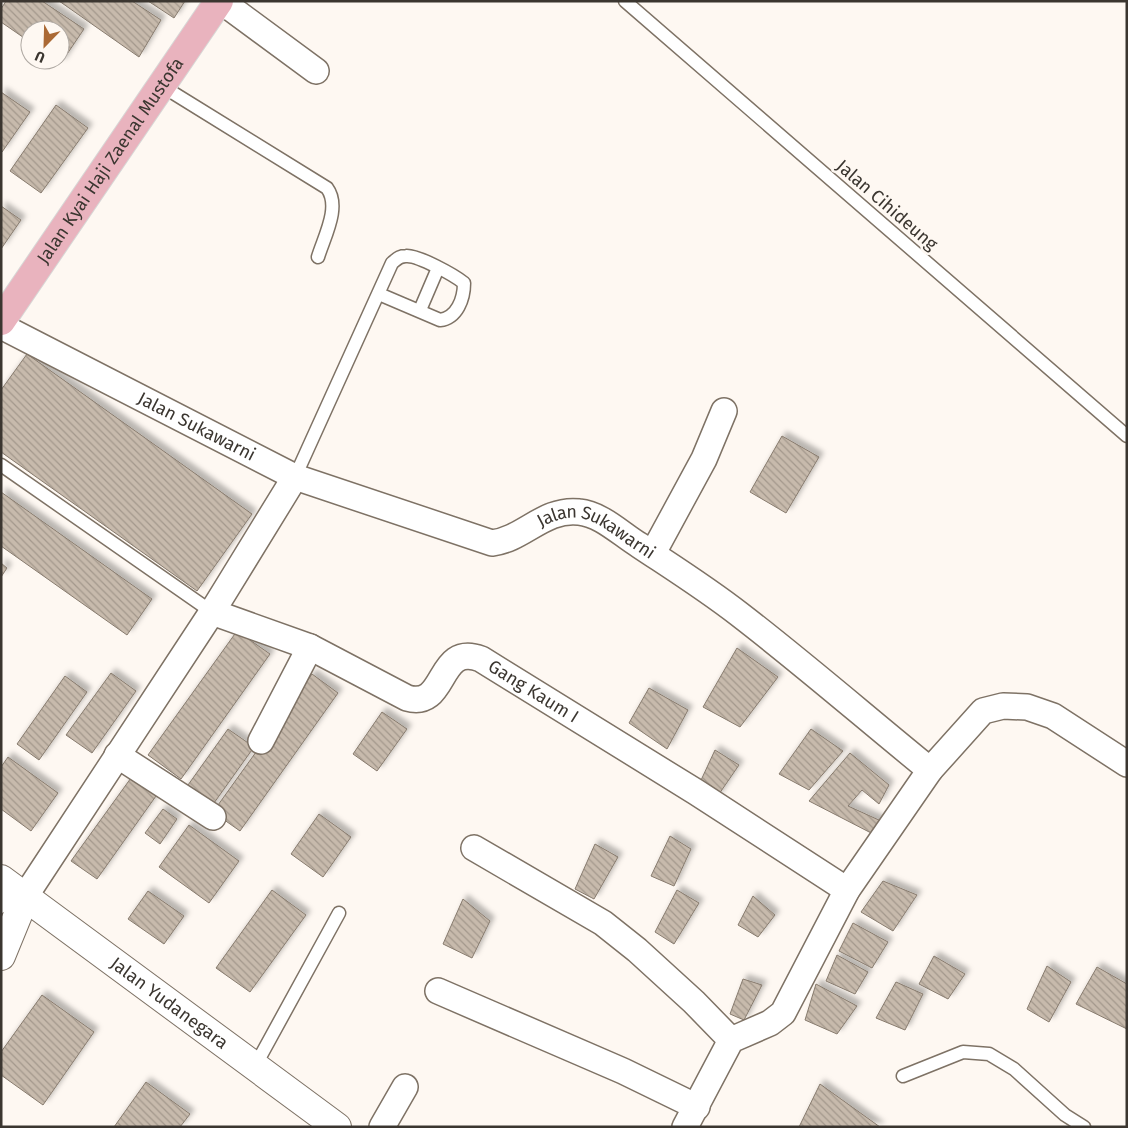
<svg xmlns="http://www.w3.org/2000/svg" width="1128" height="1128" viewBox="0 0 1128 1128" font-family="'Fira Sans',sans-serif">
<defs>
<pattern id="building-back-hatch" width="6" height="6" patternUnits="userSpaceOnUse" patternTransform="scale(1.25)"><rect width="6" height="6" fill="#c7baac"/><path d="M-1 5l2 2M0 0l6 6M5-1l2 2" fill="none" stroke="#a3988c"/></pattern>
<filter id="shadow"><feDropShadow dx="4.5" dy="-4.5" stdDeviation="2.5" flood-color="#0004"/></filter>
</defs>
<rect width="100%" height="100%" fill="#fef8f2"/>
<g fill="url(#building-back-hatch)" stroke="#877b6e" filter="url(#shadow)">
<polygon points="6,1 42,1 84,29 61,63 56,60 60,60 60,30 30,30 30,42 1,22 1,9"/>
<polygon points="59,1 132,1 161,20 139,57"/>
<polygon points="148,1 185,1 174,18"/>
<polygon points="1,92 30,112 2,152 1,152"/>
<polygon points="56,105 88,128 41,193 10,171"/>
<polygon points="1,206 21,220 1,249"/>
<polygon points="27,354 252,514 197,591 1,452 1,390"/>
<polygon points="782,436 819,457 786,513 750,492"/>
<polygon points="1,492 152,599 127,635 1,546"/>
<polygon points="1,563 7,568 1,577"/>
<polygon points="237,631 270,654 181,779 148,755"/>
<polygon points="737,648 778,677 740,727 703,707"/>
<polygon points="111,673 136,691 92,753 66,735"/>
<polygon points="312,674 338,693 240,831 213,812"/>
<polygon points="65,676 87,692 39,760 17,744"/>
<polygon points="649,688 688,710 667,749 629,723"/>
<polygon points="382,712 407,729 377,771 353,754"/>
<polygon points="228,729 254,747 209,810 183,792"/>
<polygon points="811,729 843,751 809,790 779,774"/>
<polygon points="715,750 739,765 717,797 696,791"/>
<polygon points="850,753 889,785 879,804 862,790 848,806 881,821 875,835 809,801"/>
<polygon points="8,757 58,793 31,831 1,809 1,767"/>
<polygon points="136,771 161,789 97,879 71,861"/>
<polygon points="163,809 177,819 160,844 145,833"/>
<polygon points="319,814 351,837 323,877 291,854"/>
<polygon points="189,825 239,861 209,903 159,867"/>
<polygon points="670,836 691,849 674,886 651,876"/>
<polygon points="595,844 618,857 594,899 575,889"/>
<polygon points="883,881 917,895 893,931 861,912"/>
<polygon points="272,890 306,915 250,992 216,968"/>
<polygon points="677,890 699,903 674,944 655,932"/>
<polygon points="148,891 184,916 164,944 128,919"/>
<polygon points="753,896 775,915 758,937 738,925"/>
<polygon points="463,899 490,921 472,958 443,944"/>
<polygon points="853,923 888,942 872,968 839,951"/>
<polygon points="837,955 868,972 855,994 826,981"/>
<polygon points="934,956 965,974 948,999 919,984"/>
<polygon points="1047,966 1071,982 1049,1022 1027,1009"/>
<polygon points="1097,967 1127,984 1127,1029 1076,1004"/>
<polygon points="743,979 762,985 744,1020 730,1014"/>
<polygon points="896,982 923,994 905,1030 876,1018"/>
<polygon points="816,984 857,1006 837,1034 805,1020"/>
<polygon points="42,995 94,1032 43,1105 1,1075 1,1052"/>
<polygon points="146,1082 190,1114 180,1127 114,1127"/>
<polygon points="820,1084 880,1127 799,1127"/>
</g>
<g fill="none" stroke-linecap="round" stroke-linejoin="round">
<defs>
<g id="service">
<polyline points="625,1 1127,436"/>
<path d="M162,86L327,188C341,207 324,237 318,257"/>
<polyline points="420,310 438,268"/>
<polyline points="1,465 212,612"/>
<path d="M295,477L392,263C397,259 399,256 406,256C418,255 454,275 464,283C464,299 457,318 440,320L379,294"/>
<polyline points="1,907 13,887"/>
<polyline points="254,1068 339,913"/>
<polyline points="903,1076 963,1052 989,1054 1014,1069 1065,1115 1084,1127"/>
</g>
<g id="minor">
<polyline points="221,1 316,71"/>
<path id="s1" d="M1,326L295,477L492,543C524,539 544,508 579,512C601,514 621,534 639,545C672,567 707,589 739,614C804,664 866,718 930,770L983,711L1003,706L1027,707L1053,716L1127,764"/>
<polyline points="653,553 704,459 724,411"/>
<path id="s2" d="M212,612L310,647L407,698C448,710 436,642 481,659L696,792L847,890"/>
<polyline points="261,741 310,647"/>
<polyline points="117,755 213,817"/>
<polyline points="474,848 603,923 637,950 694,1002 731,1040"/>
<polyline points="26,895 212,612 295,477"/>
<polyline points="438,991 623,1071 697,1107"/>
<polyline points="382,1127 405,1087"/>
<polyline points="685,1127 731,1040 770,1023 783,1013 847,890 930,770"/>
</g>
<polyline id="tertiary" points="1,956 26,895"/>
<g id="secondary">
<path id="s3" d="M1,879L337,1127"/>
</g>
<g id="primary">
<path id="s4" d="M1,321L219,1"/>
</g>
</defs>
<use href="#service" stroke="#7e7265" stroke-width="15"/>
<use href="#minor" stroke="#7e7265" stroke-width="28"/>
<use href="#tertiary" stroke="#7e7265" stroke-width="30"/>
<use href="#secondary" stroke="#7e7265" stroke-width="30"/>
<use href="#primary" stroke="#d8d7d6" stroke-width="30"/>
<use href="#service" stroke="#fff" stroke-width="12"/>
<use href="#minor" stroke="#fff" stroke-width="25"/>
<use href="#tertiary" stroke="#fff" stroke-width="28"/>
<use href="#secondary" stroke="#fff" stroke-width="28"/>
<use href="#primary" stroke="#e9b3be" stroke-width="28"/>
</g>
<g text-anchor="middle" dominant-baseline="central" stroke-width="5" stroke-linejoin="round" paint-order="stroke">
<g font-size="18" fill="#3b3630" stroke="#fef8f2">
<text stroke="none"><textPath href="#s4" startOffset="194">Jalan Kyai Haji Zaenal Mustofa</textPath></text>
<text transform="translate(887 205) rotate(41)">Jalan Cihideung</text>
<text stroke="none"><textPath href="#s1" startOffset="220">Jalan Sukawarni</textPath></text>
<text stroke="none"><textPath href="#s1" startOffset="654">Jalan Sukawarni</textPath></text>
<text stroke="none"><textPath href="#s2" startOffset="369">Gang Kaum I</textPath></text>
<text stroke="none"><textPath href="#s3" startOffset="209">Jalan Yudanegara</textPath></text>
</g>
</g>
<rect width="1128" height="1128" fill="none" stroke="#3b3630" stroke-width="5"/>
<g transform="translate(45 45) rotate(203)"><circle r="24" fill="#fef8f2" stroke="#b0aaa4"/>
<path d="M0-4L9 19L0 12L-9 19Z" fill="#ab6934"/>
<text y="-8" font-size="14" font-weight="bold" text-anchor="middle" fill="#3b3630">U</text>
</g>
</svg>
